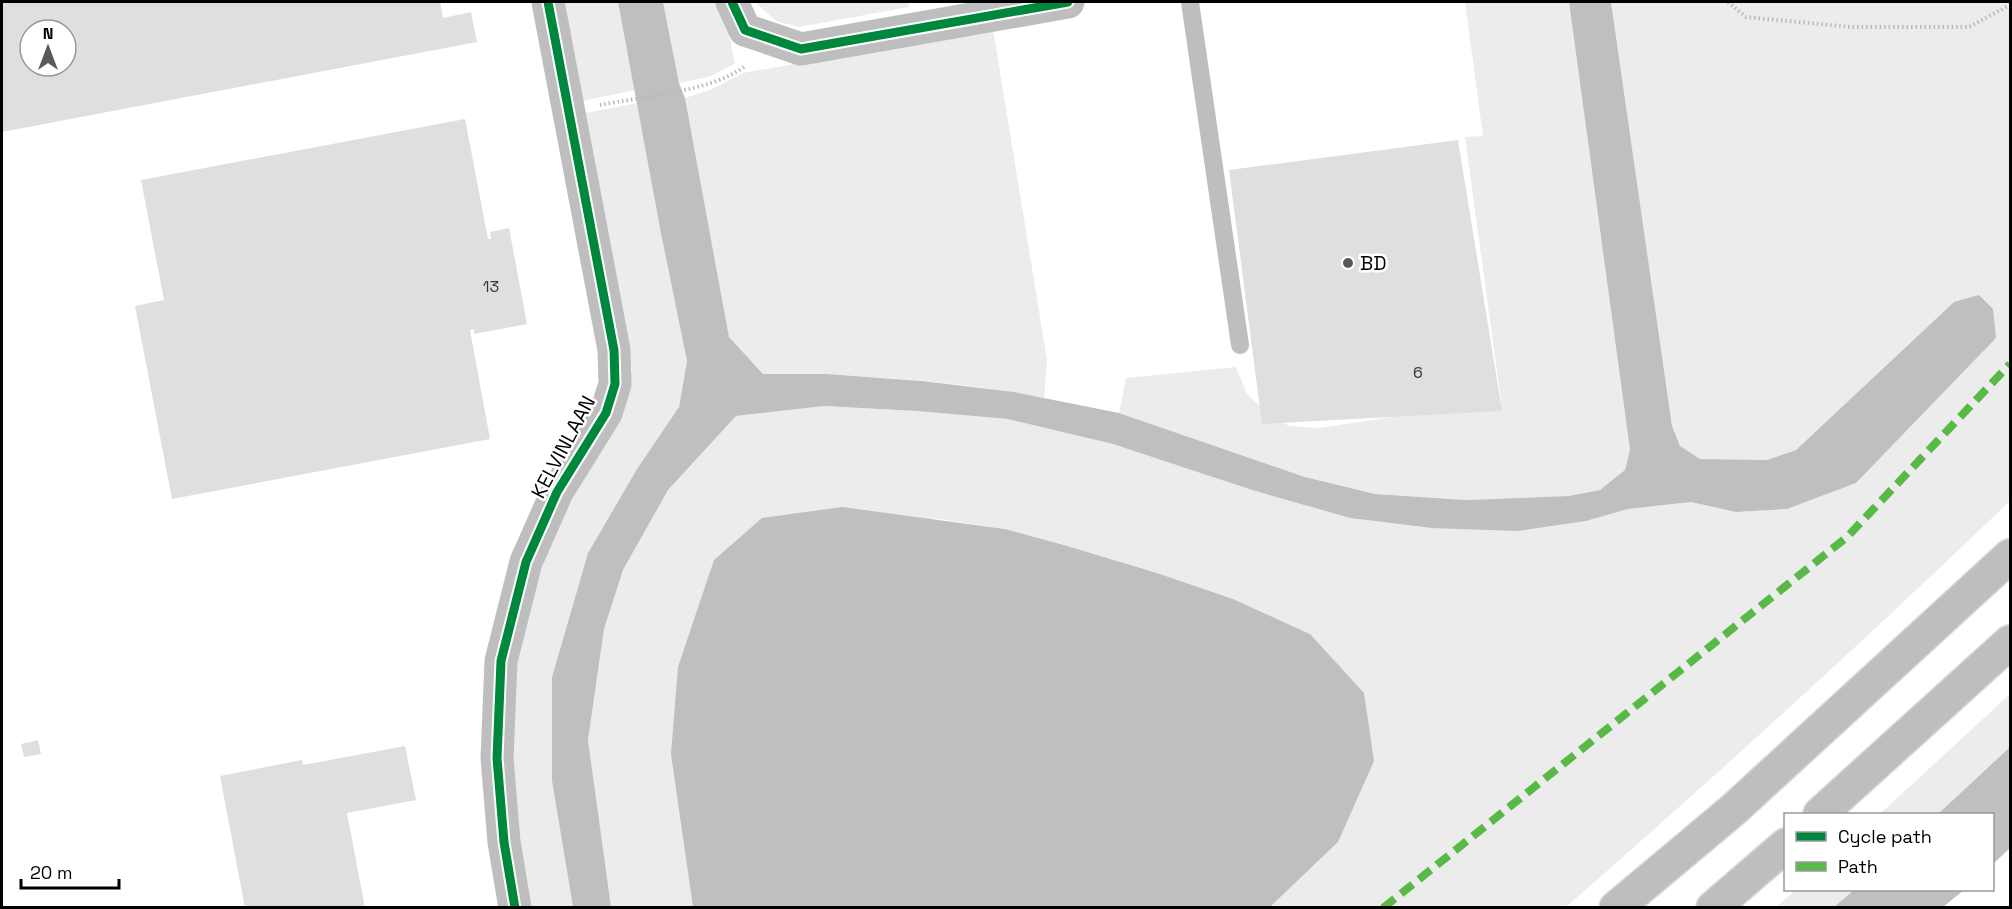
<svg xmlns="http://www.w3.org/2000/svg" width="2012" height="909" viewBox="0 0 2012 909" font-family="'Space Grotesk',sans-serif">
<rect width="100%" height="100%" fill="#fff"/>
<g fill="#ececec">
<polygon points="564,2 618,2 635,90 582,101"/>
<polygon points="663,2 723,2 735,64 708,77 679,83"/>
<polygon points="755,2 908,2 909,7 799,27 776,21"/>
<polygon points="1465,2 1569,2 1630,450 1625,470 1600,490 1569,496 1466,500 1375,494 1305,477 1119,413 1126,378 1236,367 1247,394 1268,414 1289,426 1318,428 1501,401 1465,137 1483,136"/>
<path d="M1611,2H2010V501C1865,640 1717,775 1566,907H1270L1338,842L1310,634L1233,599L1157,573L1005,529L932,518L683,834L693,907L611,908L588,740L604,629L623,570L668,490L736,416L824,406L917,411L1008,419L1113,444L1252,490L1350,518L1430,528L1586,521L1628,509L1691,502L1736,512L1787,509L1856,483L1996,338L1954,302L1796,450L1767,460L1700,459L1680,446L1672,426Z"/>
<path d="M993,29L1047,360L1044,398C952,380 857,374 763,374L729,337L685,98L710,90L743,73Z"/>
<polygon points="637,103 687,361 679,407 637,469 588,553 552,677 552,781 573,907 531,908 518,836 510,761 517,651 551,537 617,421 632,369 586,113"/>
<polygon points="2010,694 2010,747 1938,814 1880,814"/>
<polygon points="1796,890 1854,890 1834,907 1775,908"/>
</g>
<g fill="#bfbfbf">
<polygon points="618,2 663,2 679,83 685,98 729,337 763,374 826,374 922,381 1014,392 1119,413 1305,477 1375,494 1466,500 1569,496 1600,490 1625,470 1630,450 1569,2 1611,2 1672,426 1680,446 1700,459 1767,460 1796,450 1954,302 1979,295 1993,309 1996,338 1856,483 1787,509 1736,512 1691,502 1628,509 1586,521 1518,531 1431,528 1350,518 1252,490 1113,444 1008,419 917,411 824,406 736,416 668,490 623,570 604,629 588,740 611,907 573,907 552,781 552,677 588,553 637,469 679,407 687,361 661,233"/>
<polygon points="842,507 1005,529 1067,546 1157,573 1233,599 1310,634 1364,693 1374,761 1338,842 1270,907 693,907 671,754 678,667 714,560 762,518"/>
<polygon points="2010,747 2010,848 1993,864 1992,814 1938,814"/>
<polygon points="1854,890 1964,890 1943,907 1834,907"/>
</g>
<g fill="#dfdfdf" fill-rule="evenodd">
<path d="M2,2H440L443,18L471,12L477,42L2,132ZM30,30H66V66H30Z"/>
<polygon points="465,119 488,239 491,239 490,232 509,228 527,324 474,334 474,329 470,330 490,439 172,499 135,306 164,300 141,180"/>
<polygon points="1458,140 1502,411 1262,424 1229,170"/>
<polygon points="38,740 41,754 24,757 21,744"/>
<polygon points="405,746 416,800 347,813 365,908 245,908 220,776 302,760 303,765"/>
</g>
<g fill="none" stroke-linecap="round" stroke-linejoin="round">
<defs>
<g id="highway">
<polyline points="1820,814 2010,642"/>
<polyline points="1616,908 1733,810 2010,556"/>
<polyline points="1713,908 1786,845"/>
</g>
</defs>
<use href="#highway" stroke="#dbdbdb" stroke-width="36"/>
<g stroke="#b9b9b9" stroke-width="4" stroke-dasharray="1.5 3" stroke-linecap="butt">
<polyline points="1728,2 1746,17 1851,27 1969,27 2010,5"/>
<path d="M600,105C640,97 714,91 745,66"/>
</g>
<polyline stroke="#bebebe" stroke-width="18" points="1190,2 1240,345"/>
<g stroke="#bebebe" stroke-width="33">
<polyline points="732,2 745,30 801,49 1068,2"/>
<polyline points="515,908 504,842 497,758 501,661 526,562 557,492 606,413 615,384 614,350 548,2"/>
</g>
<use href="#highway" stroke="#bebebe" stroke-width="33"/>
<polyline stroke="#58b947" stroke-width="8" stroke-dasharray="15 8" stroke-linecap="butt" points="1383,908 1847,537 2010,364"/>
<defs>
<g id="cycleway">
<polyline points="732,2 745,30 801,49 1068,2"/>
<polyline points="515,908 504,842 497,758 501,661 526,562 557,492 606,413 615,384 614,350 548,2"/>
</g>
</defs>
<use href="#cycleway" stroke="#fff" stroke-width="13"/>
<use href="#cycleway" stroke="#00873e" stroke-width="9"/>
</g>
<circle fill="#595959" stroke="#fff" stroke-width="2" cx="1348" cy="263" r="6"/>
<g text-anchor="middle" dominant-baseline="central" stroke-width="5" stroke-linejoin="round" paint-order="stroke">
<g font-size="16" fill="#383838">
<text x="491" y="286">13</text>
<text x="1418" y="372">6</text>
</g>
<g font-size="20" fill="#000" stroke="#fff" text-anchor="start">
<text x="1360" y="263">BD</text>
</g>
<g font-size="20" fill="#000" stroke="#fff">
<text transform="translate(563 447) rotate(-62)">KELVINLAAN</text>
</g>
</g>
<rect width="2012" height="909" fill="none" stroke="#000000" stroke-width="6"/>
<rect x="1784" y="813" width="210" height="78" fill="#ffffff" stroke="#999999" stroke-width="1.5"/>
<rect x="1796" y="832" width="30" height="9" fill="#00873e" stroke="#999999" stroke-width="1.5"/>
<text x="1838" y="843" font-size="18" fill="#000000">Cycle path</text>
<rect x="1796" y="862" width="30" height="9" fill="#58b947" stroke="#999999" stroke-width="1.5"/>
<text x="1838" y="873" font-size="18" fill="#000000">Path</text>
<g transform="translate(48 48)"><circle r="28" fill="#ffffff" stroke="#999999" stroke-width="1.5"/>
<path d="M0-4.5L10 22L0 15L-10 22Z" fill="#595959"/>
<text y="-9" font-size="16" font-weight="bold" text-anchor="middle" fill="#000000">N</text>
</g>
<path d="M21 879v9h98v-9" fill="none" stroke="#000000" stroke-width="3"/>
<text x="30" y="879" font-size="18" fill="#000000" stroke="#ffffff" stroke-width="4.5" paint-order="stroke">20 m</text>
</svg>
